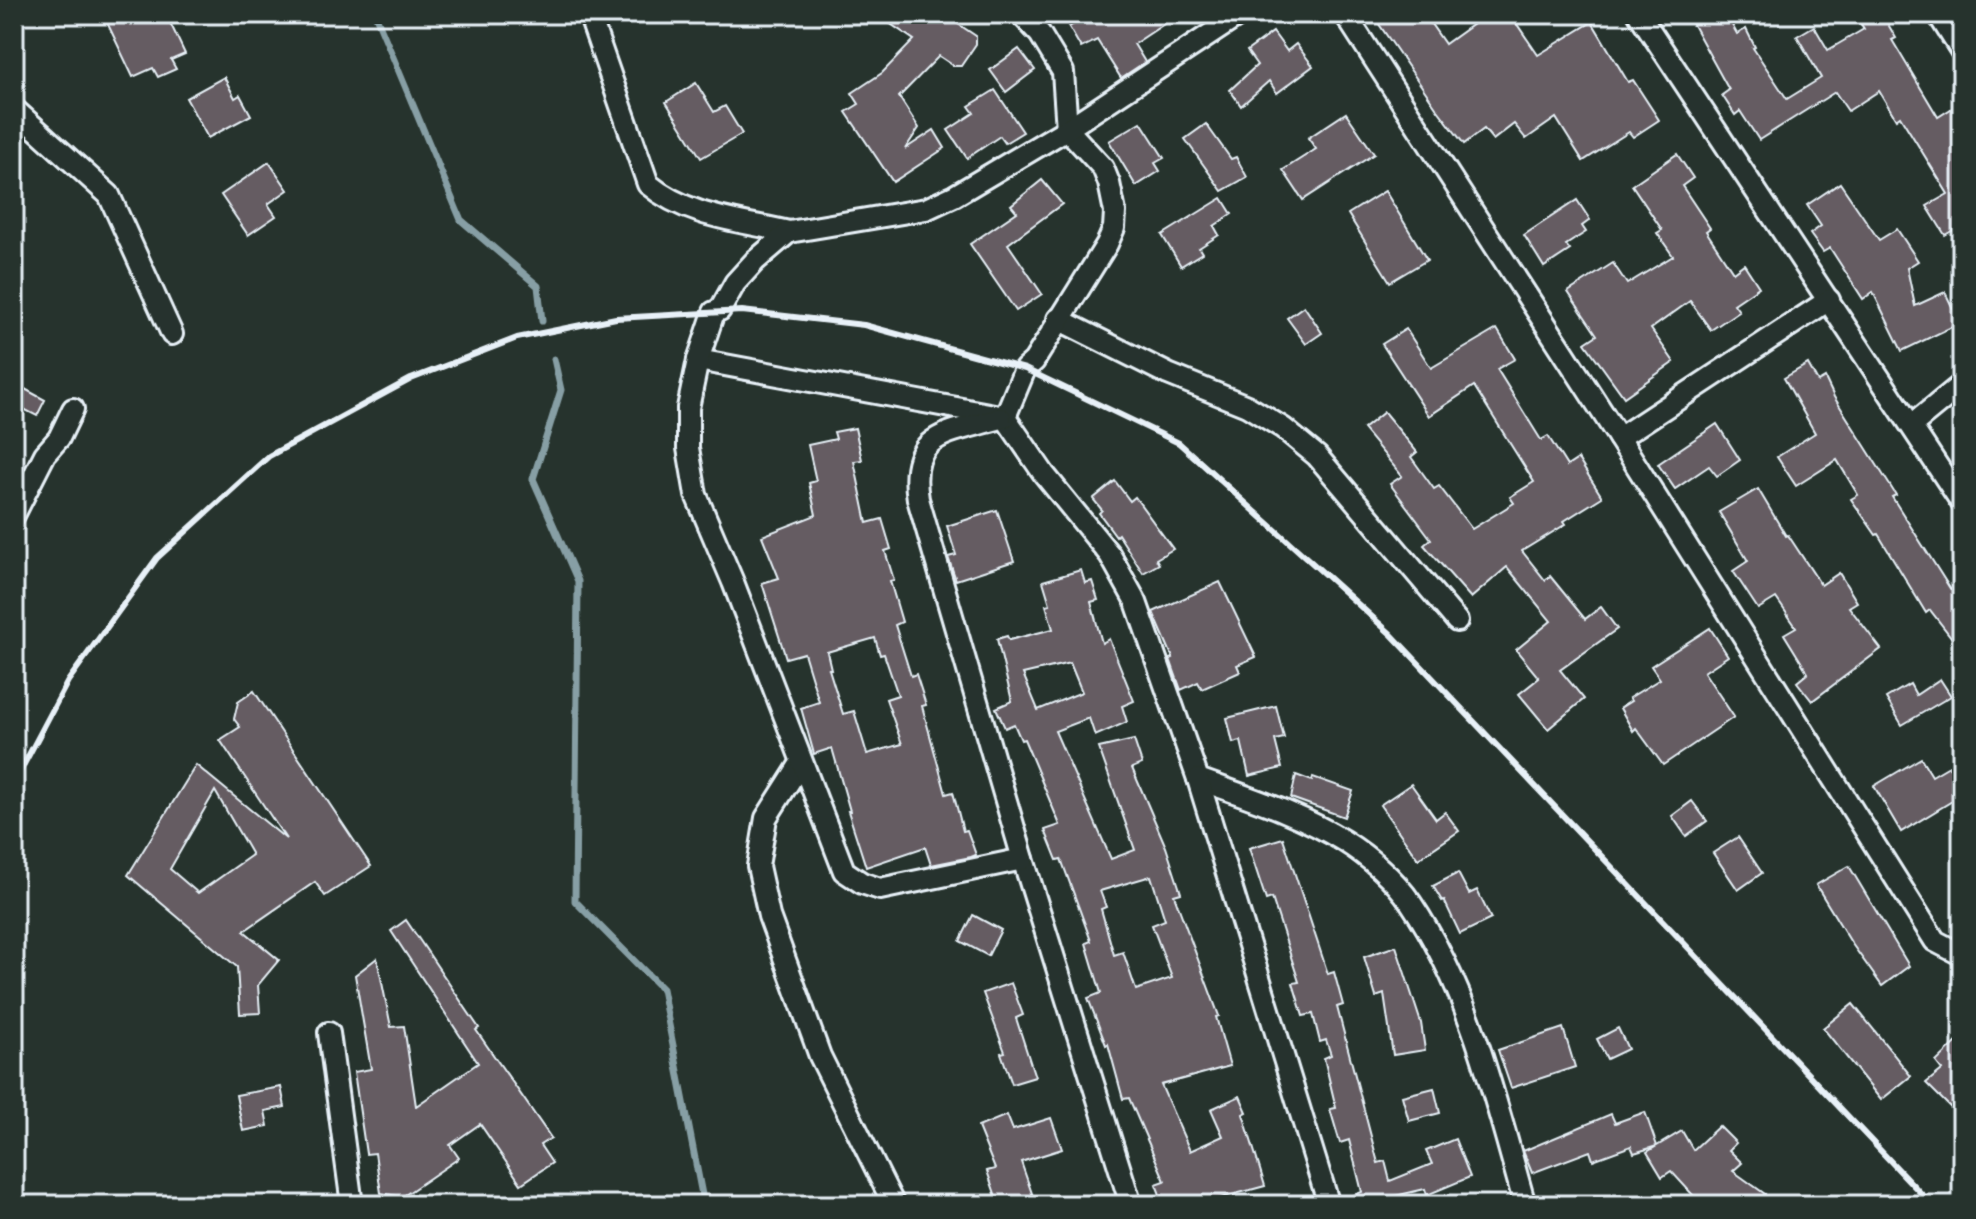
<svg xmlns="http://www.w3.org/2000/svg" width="1976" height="1219" viewBox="0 0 1976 1219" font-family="Kalam,sans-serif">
<rect width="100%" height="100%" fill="#26332d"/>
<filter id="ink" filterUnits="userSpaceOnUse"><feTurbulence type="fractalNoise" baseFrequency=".0125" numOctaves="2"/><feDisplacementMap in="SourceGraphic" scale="16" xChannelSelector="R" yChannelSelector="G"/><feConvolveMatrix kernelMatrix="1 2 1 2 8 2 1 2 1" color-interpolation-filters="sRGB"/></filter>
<g filter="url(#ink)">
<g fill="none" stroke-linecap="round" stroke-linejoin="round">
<g stroke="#879fa5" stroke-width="7">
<polyline points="375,14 461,220 538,286 542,321"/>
<polyline points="554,359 561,390 533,479 578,581 575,901 662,989 704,1205"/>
</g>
</g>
<g fill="#655c62" stroke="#e8f1f8" stroke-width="2" fill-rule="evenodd">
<polygon points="103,14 166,14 185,54 171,60 176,69 158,77 153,68 133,77"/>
<polygon points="876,14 943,14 976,36 976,44 961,66 954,66 939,56 899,97 919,128 905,149 934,130 945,148 893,182 846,112 859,104 852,93 882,73 914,40"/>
<polygon points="1080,14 1179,14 1134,44 1145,62 1121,78 1097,40 1081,48 1069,27 1083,19"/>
<polygon points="1372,14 1424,14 1445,44 1487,14 1510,14 1538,55 1592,22 1628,82 1633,80 1659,120 1633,137 1629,132 1583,161 1556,118 1526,139 1514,124 1493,140 1484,129 1464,144 1438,110"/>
<polygon points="1687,14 1726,14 1737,34 1746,29 1755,47 1753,48 1787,99 1821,78 1797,36 1814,26 1828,50 1864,29 1855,14 1882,14 1896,38 1892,40 1938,117 1954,107 1962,119 1962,225 1945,235 1927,206 1948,194 1900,116 1896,119 1879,91 1848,111 1835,92 1759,140 1740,111 1735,115 1722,95 1729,90"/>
<polygon points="1273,32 1287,51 1296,44 1313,66 1277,93 1269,81 1241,106 1230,90 1257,65 1247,51"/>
<polygon points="1019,49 1035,70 1006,92 990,70"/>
<polygon points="224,77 235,98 240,95 251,115 208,138 186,98"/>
<polygon points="696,83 714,112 725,106 742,134 701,158 666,102"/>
<polygon points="995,90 1023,132 1005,143 1000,136 967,158 948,130 974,113 969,106"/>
<polygon points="1346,113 1374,154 1303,200 1283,170 1316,149 1308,138"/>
<polygon points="1141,122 1164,158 1155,163 1160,171 1136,186 1109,141"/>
<polygon points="1206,124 1231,159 1236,157 1247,177 1222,191 1185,139"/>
<polygon points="1677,154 1693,178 1682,186 1710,228 1706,231 1733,272 1744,264 1759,287 1734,304 1739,311 1711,330 1690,301 1651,329 1674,362 1624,397 1585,343 1597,335 1568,292 1613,263 1627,284 1673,256 1657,233 1662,230 1632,185"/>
<polygon points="269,162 288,190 268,204 276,216 248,235 221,195"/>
<polygon points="1042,180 1062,204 1008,244 1042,294 1016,311 970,244 1017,212 1011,205"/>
<polygon points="1840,183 1879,240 1897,229 1918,261 1907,268 1915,306 1945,292 1960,323 1902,351 1873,292 1863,299 1830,248 1823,252 1810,234 1821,226 1807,205"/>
<polygon points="1385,191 1427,260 1390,282 1348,214"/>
<polygon points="1222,198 1232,214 1214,226 1219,235 1199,248 1202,253 1181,266 1162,235"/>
<polygon points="1577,200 1590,220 1582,226 1586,232 1566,245 1570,250 1544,267 1524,235"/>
<polygon points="1304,306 1322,333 1306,344 1287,318"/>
<polygon points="1406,329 1431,368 1497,329 1515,359 1497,369 1541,440 1548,436 1567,466 1578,459 1602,497 1564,521 1566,524 1522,551 1545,580 1550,576 1585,619 1601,607 1617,629 1560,670 1584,699 1548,729 1519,694 1539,678 1516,650 1551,621 1507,567 1471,598 1424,545 1431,539 1390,484 1402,476 1363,429 1384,412 1417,452 1411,457 1434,489 1439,486 1472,529 1514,503 1510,497 1534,482 1474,386 1429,416 1382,344"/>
<polygon points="1808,364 1818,382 1825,378 1834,397 1896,495 1892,497 1951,590 1962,581 1962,651 1930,610 1926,613 1878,534 1876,535 1851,499 1858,495 1837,460 1796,486 1777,457 1815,433 1784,378"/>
<polygon points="23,388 45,400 37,416 14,404"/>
<polygon points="1717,424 1740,460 1717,476 1709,466 1675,489 1658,464"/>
<path d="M855,428L862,460L854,461L867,523L882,519L891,549L885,551L894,580L890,581L902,622L895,625L911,676L916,674L926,705L922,706L946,794L953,792L963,831L967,830L976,855L971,857L931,865L925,847L866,867L848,811H850L832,748L814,754L801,708L819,702L804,653L786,658L762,583L779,578L762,536L816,515L809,483L816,481L808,445L836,439L834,432ZM875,638L880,655L884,654L898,695L886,699L902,744L867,754L854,711L843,714L829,669H831L827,652Z"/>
<polygon points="1115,481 1130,501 1135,497 1173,549 1156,559 1159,564 1143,573 1118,534 1116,536 1099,513 1102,510 1093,499"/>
<polygon points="1758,489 1786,536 1788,535 1821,585 1839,573 1857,602 1849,607 1881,649 1812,701 1797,682 1808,673 1784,634 1796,627 1776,598 1758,609 1733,571 1748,561 1719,512"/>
<polygon points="997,510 1014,561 956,580 948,557 956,555 947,526"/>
<path d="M1081,570L1085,583L1092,581L1098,600L1091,602L1102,643L1109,639L1134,701L1122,706L1127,722L1095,736L1089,718L1055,731L1111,859L1135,850L1099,748L1134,740L1142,764L1132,768L1166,847L1181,893L1174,895L1219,1016L1216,1017L1230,1066L1161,1085L1190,1151L1223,1136L1211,1109L1240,1096L1247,1112L1243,1114L1265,1186L1217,1199L1218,1203L1164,1205L1156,1184L1165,1181L1129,1098L1123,1099L1108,1044L1106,1045L1088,998L1101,993L1086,943L1091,941L1061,859L1057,860L1045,830L1060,825L1024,739L1021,740L1014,724L1005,728L996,708L1012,701L997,639L1007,636L1009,640L1053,629L1046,605L1050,604L1043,581ZM1070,663L1082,692L1038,710L1023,674ZM1151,876L1165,920L1152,925L1172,978L1136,990L1123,952L1114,955L1101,909L1106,907L1100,891Z"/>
<polygon points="1220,582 1256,657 1237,665 1240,672 1202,689 1198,682 1181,690 1170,659 1173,658 1153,612"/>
<polygon points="1710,628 1728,656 1704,672 1734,717 1663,765 1636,728 1633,731 1620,708 1631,701 1629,698 1660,679 1651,666"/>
<polygon points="1940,679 1951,696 1902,725 1886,698 1910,684 1916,695"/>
<path d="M254,691L371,866L325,896L315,882L244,931L279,960L258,985L260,1013L240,1014L237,967L128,875L196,765L286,839L220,740L240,727L234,719L238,702ZM215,791L252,855L198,893L170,869Z"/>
<polygon points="1276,706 1284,738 1275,740 1282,768 1249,776 1241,741 1233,743 1227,718"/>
<polygon points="1921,758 1932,776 1949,766 1962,787 1962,795 1901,832 1874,786"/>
<polygon points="1296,775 1312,781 1313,777 1353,791 1344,817 1291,798"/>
<polygon points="1411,784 1436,819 1445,812 1459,831 1418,859 1380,805"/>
<polygon points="1692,801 1707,821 1686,836 1672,816"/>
<polygon points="1738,837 1762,873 1738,890 1713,853"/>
<polygon points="1283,838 1328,974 1334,972 1343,1005 1337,1007 1378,1163 1385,1161 1390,1181 1432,1164 1426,1151 1455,1139 1470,1177 1427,1195 1425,1189 1357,1205 1354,1195 1362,1192 1349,1140 1340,1143 1330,1109 1336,1108 1324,1058 1331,1055 1326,1040 1320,1042 1313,1014 1303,1016 1293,983 1299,982 1272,898 1266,900 1249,848"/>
<polygon points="1849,866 1909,966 1882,986 1852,944 1816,885"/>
<polygon points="1458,873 1469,894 1477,890 1491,919 1460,934 1444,900 1442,901 1433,886"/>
<polygon points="973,915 1001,930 988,956 960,941"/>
<polygon points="406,920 479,1028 476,1030 551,1138 540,1145 552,1163 521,1184 480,1124 450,1145 459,1158 402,1197 381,1193 375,1153 366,1154 354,1072 371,1069 355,975 377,958 391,1027 404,1026 416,1106 478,1063 391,931"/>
<polygon points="1396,946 1421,1023 1425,1050 1393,1055 1384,994 1376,997 1364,957"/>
<polygon points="1011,983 1023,1015 1016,1018 1035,1077 1012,1084 1001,1053 1005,1052 983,993"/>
<polygon points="1853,1004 1911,1076 1881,1100 1823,1028"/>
<polygon points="1563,1028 1575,1067 1511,1088 1498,1050"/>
<polygon points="1618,1028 1628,1049 1607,1059 1597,1039"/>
<polygon points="1962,1037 1962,1119 1926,1083 1942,1070 1936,1062"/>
<polygon points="281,1087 285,1107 265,1111 268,1126 243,1131 236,1095"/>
<polygon points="1434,1088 1440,1113 1409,1121 1402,1096"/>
<polygon points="1645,1112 1657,1146 1634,1153 1631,1146 1593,1160 1590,1151 1532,1173 1523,1151 1611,1114 1615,1123"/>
<polygon points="1007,1115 1013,1130 1051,1118 1062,1149 1021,1162 1036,1205 999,1205 987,1171 995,1169 978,1127"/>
<polygon points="1719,1126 1736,1143 1729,1150 1742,1163 1733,1171 1765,1194 1757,1205 1702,1205 1671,1171 1662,1177 1647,1152 1682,1131 1693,1150"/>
</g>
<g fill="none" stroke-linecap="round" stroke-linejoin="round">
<defs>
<g id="minor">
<path d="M589,14L648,184C687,217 741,221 789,232"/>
<polyline points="1345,14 1619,438 1935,941 1962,955"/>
<polyline points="1639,14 1962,503"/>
<polyline points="1938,14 1962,52"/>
<polyline points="14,109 109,195 172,334"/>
<polyline points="1058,319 1168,374 1247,406 1283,428 1317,456 1457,621"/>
<path d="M698,360L1005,417L1044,474L1110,555L1136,602L1198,779C1247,797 1299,813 1344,841C1368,856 1395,879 1411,903C1471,992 1496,1103 1525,1205"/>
<polyline points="1005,417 1025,369 1034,361 1107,244 1114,228 1115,212 1109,183 1103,168 1067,129 1063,72 1040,34 1021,14"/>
<path d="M1001,418C949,434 907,431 918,499L1023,859L1131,1205"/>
<polyline points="1912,425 1962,384"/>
<polyline points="1619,438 1829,300"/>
<polyline points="14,515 45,454 59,438 73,409"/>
<polyline points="801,763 766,818 758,866 769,916 820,1056 894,1205"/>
<polyline points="1198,779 1329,1205"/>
<polyline points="1023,859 880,889 862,883 844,871 733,582 696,495 688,448 688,408 698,360 714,312 720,310 735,283 755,261 789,232 926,209 954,196 1067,129 1241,14"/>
<polyline points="329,1033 352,1205"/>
</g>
</defs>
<use href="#minor" stroke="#e8f1f8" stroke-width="26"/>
<use href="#minor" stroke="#26332d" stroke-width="20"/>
<polyline stroke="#e8f1f8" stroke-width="6" points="14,783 68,681 157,558 269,456 411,379 517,338 616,318 742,311 864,325 1025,369 1179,443 1391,634 1932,1205"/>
</g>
</g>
<rect width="1976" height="1219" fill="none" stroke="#26332d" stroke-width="48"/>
<rect x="24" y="24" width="1928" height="1171" fill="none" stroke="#e8f1f8" stroke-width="3" filter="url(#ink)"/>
</svg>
